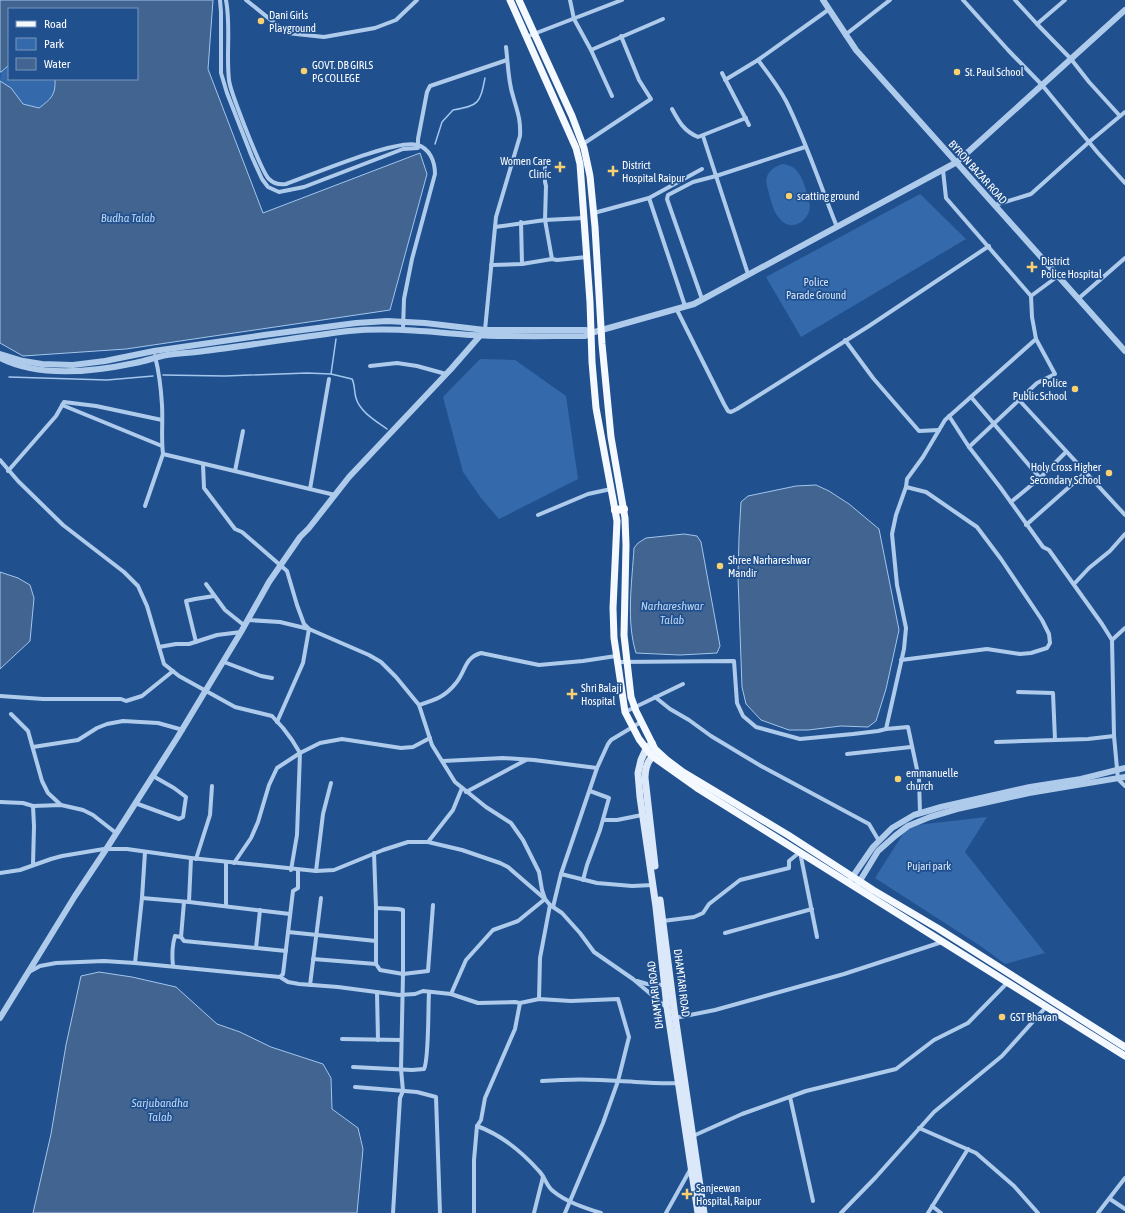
<svg xmlns="http://www.w3.org/2000/svg" width="1125" height="1213" viewBox="0 0 1125 1213" font-family="'Asap Condensed',sans-serif">
<rect width="100%" height="100%" fill="#20508e"/>
<g fill="#346aab">
<path d="M9,65V79H55C56,95 51,99 39,108L23,104L11,88L0,81L1,72Z"/>
<path d="M782,164C803,165 805,189 810,205C810,221 791,233 780,219C772,211 770,196 767,186C764,175 771,168 782,164Z"/>
<polygon points="920,194 966,239 801,337 766,277"/>
<polygon points="480,359 515,360 566,396 578,479 499,519 481,498 463,472 443,397"/>
<polygon points="987,817 965,852 1045,953 1005,964 982,947 875,878 908,826"/>
</g>
<g fill="#416490" stroke="#a3c6ed">
<path d="M0,0H213L208,69L263,213L420,153L427,174L390,310L126,349L23,356L0,343V81L11,88L23,104L39,108C51,99 56,95 55,79H137V9H9V65L1,72H0Z"/>
<polygon points="816,485 829,491 849,504 879,529 899,630 886,689 876,721 868,727 841,726 808,730 789,730 761,720 746,704 742,687 738,577 739,537 741,502 748,496 796,486"/>
<path d="M684,534L697,536L701,542L720,646L717,653L680,655L636,653C626,621 632,582 634,548L638,543L646,538Z"/>
<polygon points="0,572 18,578 30,585 34,598 30,641 0,669"/>
<polygon points="99,972 132,977 176,987 217,1024 240,1032 271,1047 323,1064 331,1078 332,1109 358,1128 363,1149 357,1213 33,1213 51,1134 66,1045 81,976"/>
</g>
<g fill="none" stroke-linecap="round" stroke-linejoin="round">
<g stroke="#a3c6ed" stroke-width="1.5">
<path d="M435,144L442,122L453,110C479,106 480,103 485,78"/>
<polyline points="331,374 336,339"/>
<path d="M163,375L225,376L307,373L331,374L352,379C355,384 354,392 356,398C360,412 376,421 387,429"/>
<polyline points="9,377 107,380 153,376"/>
</g>
<g stroke="#afcbec" stroke-width="4">
<polyline points="220,0 221,12 221,73 227,93 252,157 262,179 268,187 279,192 304,187 403,149 418,148"/>
<path d="M226,0C231,26 226,54 229,80C230,91 262,173 269,179C274,184 279,185 286,184C311,175 396,139 417,145C430,148 435,162 435,174L412,259L404,299L403,329"/>
<polyline points="246,0 287,33 324,37 375,28 396,20 417,0"/>
<polyline points="570,0 574,19 591,50 612,96"/>
<polyline points="963,0 1008,50 1042,85 1098,153 1125,183"/>
<polyline points="1015,0 1037,24 1071,59 1089,82 1120,116"/>
<polyline points="1037,24 1065,0"/>
<polyline points="845,35 890,0"/>
<polyline points="526,37 622,0"/>
<polyline points="591,50 663,19"/>
<path d="M758,60C768,73 778,86 786,101C806,141 820,185 837,227"/>
<polyline points="722,73 749,125"/>
<polyline points="725,80 758,60 828,10"/>
<path d="M672,109C679,122 684,131 698,137L746,118"/>
<polyline points="703,136 748,274"/>
<polyline points="583,144 651,99 639,80 621,36"/>
<polyline points="418,145 418,139 427,92 430,86 507,60"/>
<polyline points="545,163 545,182 546,186 545,220 552,259"/>
<polyline points="943,170 946,198 1031,296 1032,317 1036,339"/>
<polyline points="649,198 685,306"/>
<polyline points="995,205 1031,194 1089,142 1125,112"/>
<polyline points="594,213 649,198 702,169"/>
<polyline points="521,222 522,264"/>
<polyline points="495,227 545,220 584,218"/>
<polyline points="491,265 522,264 552,259 557,260 587,257"/>
<polyline points="1031,296 1058,276"/>
<polyline points="702,299 667,199 668,195 693,182 716,176 805,147"/>
<polyline points="1078,299 1125,258"/>
<polyline points="676,308 724,404 728,411 731,412 737,409 869,326 989,246"/>
<path d="M485,330L496,217L520,136C521,119 517,111 513,96C508,81 508,63 506,47"/>
<polyline points="845,340 873,378 919,431 939,430"/>
<path d="M155,356C159,372 161,388 162,405C163,421 161,438 163,454L335,495"/>
<polyline points="370,366 397,363 417,366 446,374"/>
<polyline points="971,397 1040,478"/>
<polyline points="1019,400 1125,515"/>
<polyline points="62,405 162,446"/>
<polyline points="949,416 969,447 1000,487 1043,547 1049,550 1102,624 1112,640 1114,736 1118,779 1125,786"/>
<polyline points="0,460 18,481 63,525 124,572 138,586 147,606 164,664 179,676 235,707 272,716 283,728 292,740 300,753 297,835 291,870"/>
<polyline points="203,464 204,488 235,529 242,532 287,571 297,605 304,624 309,629 369,655 381,662 396,677 419,705 432,745 455,782 486,807 511,823 523,840 539,872 542,890 545,899 550,905 562,913 580,933 594,952 633,979 666,1007"/>
<polyline points="8,471 56,416 64,402 96,406 162,420"/>
<polyline points="235,471 243,431"/>
<polyline points="310,489 329,379"/>
<polyline points="1011,502 1040,478 1066,452"/>
<polyline points="145,506 163,454"/>
<polyline points="538,515 588,494 611,489"/>
<polyline points="1026,525 1085,473"/>
<polyline points="206,584 225,610 245,626"/>
<polyline points="1074,584 1089,568 1110,551 1125,534"/>
<polyline points="248,620 280,622 309,629 303,663 277,722"/>
<polyline points="1112,640 1125,628"/>
<polyline points="196,642 186,601 195,599 214,596"/>
<polyline points="159,647 176,644 189,644 217,635 241,632"/>
<polyline points="901,660 987,649 1020,654 1031,653 1047,648 1050,643 1049,634 1042,620 1001,559 977,527 926,492 906,487"/>
<polyline points="224,662 261,676 272,678"/>
<polyline points="617,662 734,661 737,703 743,716 756,727 800,739 853,734 878,731 886,729 908,727 919,779 920,813"/>
<polyline points="1018,692 1053,693 1055,740"/>
<polyline points="0,696 43,699 121,699 126,701 142,696 173,671"/>
<polyline points="655,697 670,709 689,720 711,736 761,766 869,824 879,841"/>
<path d="M419,705C435,700 445,697 456,683C466,671 464,658 481,653L539,665L583,661L616,656"/>
<polyline points="625,712 683,684"/>
<polyline points="11,714 28,731 42,781 48,793 61,805"/>
<polyline points="886,729 904,649 906,628 897,585 892,534 896,515 906,487 907,479 923,457 945,420 1036,339 1055,374 1037,383 969,447"/>
<polyline points="996,742 1088,739 1114,736"/>
<polyline points="33,747 78,740 97,728 107,724 123,721 158,723 183,730"/>
<polyline points="847,754 911,747"/>
<polyline points="443,761 503,758 534,760 597,768"/>
<polyline points="466,792 526,760"/>
<polyline points="0,802 23,803 33,806 61,805 83,810 93,815 116,833"/>
<polyline points="135,803 179,819 183,817 186,797 174,788 153,776"/>
<polyline points="603,820 617,820 642,815"/>
<polyline points="428,842 453,810 462,788"/>
<polyline points="374,853 376,908 376,964 380,970 403,974 401,1069 403,1091 400,1098 393,1213"/>
<polyline points="196,859 210,815 212,786"/>
<polyline points="234,863 251,838 258,822 269,785 277,768 300,753 320,743 342,739 401,748 413,747 430,738"/>
<polyline points="33,865 34,826 33,806"/>
<polyline points="316,871 323,814 331,783"/>
<polyline points="0,873 20,870 51,859 62,856 104,849 127,849 191,858 316,871 334,870 383,850 408,842 428,842 462,850 500,863 508,867 545,899 518,921 493,930 466,960 451,994 478,1003 515,1002 520,1003 539,999 571,1001 618,999 629,1037 618,1081 603,1123 565,1213"/>
<polyline points="561,874 597,883 632,886 653,885"/>
<polyline points="583,880 587,865 600,830 609,798 590,791"/>
<polyline points="142,898 189,902 290,914"/>
<polyline points="184,902 181,937 184,941 286,951"/>
<polyline points="189,902 191,858"/>
<polyline points="226,906 226,862"/>
<polyline points="553,907 561,874 597,768 608,744 611,740 641,722"/>
<polyline points="376,908 398,909 403,910 403,974 428,971 433,905"/>
<polyline points="663,921 694,917 703,913 709,904 740,880 789,868 789,861 800,852 817,937"/>
<polyline points="288,932 376,941"/>
<polyline points="725,933 812,909"/>
<polyline points="256,948 260,910"/>
<polyline points="313,959 376,964"/>
<polyline points="135,963 142,898 145,852"/>
<path d="M173,966C172,957 172,946 175,936L181,937"/>
<polyline points="29,972 40,966 56,963 104,961 135,963 280,977 288,982 299,984 338,987 399,995 415,994 423,991 451,994"/>
<polyline points="280,977 283,974 293,891 298,888 298,870"/>
<polyline points="637,981 647,984 665,985"/>
<polyline points="310,985 321,898"/>
<polyline points="377,992 378,1040"/>
<polyline points="539,999 540,958 550,905"/>
<polyline points="675,1018 715,1010 844,974 942,942"/>
<polyline points="342,1039 401,1040"/>
<path d="M353,1067L412,1070L424,1069C429,1060 428,1007 429,993"/>
<path d="M542,1081C567,1079 594,1079 620,1081C640,1082 659,1084 679,1083"/>
<polyline points="355,1087 417,1092 436,1097 440,1213"/>
<polyline points="790,1097 813,1201"/>
<path d="M477,1126C502,1135 522,1152 539,1171C545,1177 547,1187 553,1191C566,1202 585,1208 601,1213"/>
<polyline points="919,1128 976,1153 1014,1186 1038,1213"/>
<polyline points="693,1136 742,1114 806,1091 896,1069 934,1040 968,1023 1008,982"/>
<polyline points="1110,1199 1125,1209"/>
<polyline points="932,1206 941,1213"/>
<polyline points="474,1213 474,1160 477,1126 481,1120 485,1098 515,1029 520,1003"/>
<polyline points="534,1213 543,1177"/>
<polyline points="666,1213 690,1170"/>
<polyline points="841,1213 876,1177 934,1112 1002,1056 1046,1007"/>
<polyline points="928,1213 968,1149"/>
<polyline points="1098,1213 1125,1178"/>
</g>
<g stroke="#afcbec" stroke-width="6">
<polyline points="823,0 856,50 1125,351"/>
<polyline points="0,354 23,361 42,364 73,365 105,361 154,351 264,335 356,323 387,321 425,323 485,330 586,330 591,333"/>
<path d="M0,358C39,378 93,372 135,363C146,361 156,357 167,355C179,353 192,353 204,351C252,345 300,337 349,331C391,327 430,332 471,335C509,337 547,336 585,336L591,333L694,304L957,162L1125,10"/>
<polyline points="851,879 873,847 892,828 914,815 941,807 1030,787 1081,779 1125,768"/>
<polyline points="858,884 878,851 895,836 908,826 930,817 957,809 1029,793 1125,777"/>
<polyline points="0,1018 75,896 105,851 177,738 241,632 269,582 300,537 309,528 349,477 451,369 485,330"/>
</g>
<g stroke="#dbe8f9" stroke-width="7">
<polyline points="652,743 646,749 641,760 638,773 640,797 656,907 667,1007 698,1213"/>
<path d="M655,866L645,778C645,768 648,759 656,753"/>
<polyline points="660,900 674,1009 704,1213"/>
</g>
<g stroke="#f4f8ff" stroke-width="7">
<polyline points="510,0 576,148 580,164 590,302 592,362 596,408 617,521 613,608 614,638 625,712 639,739 652,756 697,788 1125,1056"/>
<polyline points="519,0 572,116 584,148 590,176 595,227 602,344 611,437 625,518 626,545 624,635 631,697 636,711 655,749 667,760 683,772 788,835 873,890 939,929 1125,1047"/>
</g>
<polyline stroke="#fafcff" stroke-width="8" points="615,510 624,509"/>
</g>
<g fill="#f9d170" stroke="#20508e" stroke-width="1.5">
<circle cx="261" cy="21" r="4"/>
<circle cx="304" cy="71" r="4"/>
<circle cx="957" cy="72" r="4"/>
<path d="M558 161h4v4h4v4h-4v4h-4v-4h-4v-4h4z"/>
<path d="M611 165h4v4h4v4h-4v4h-4v-4h-4v-4h4z"/>
<circle cx="789" cy="196" r="4"/>
<path d="M1030 261h4v4h4v4h-4v4h-4v-4h-4v-4h4z"/>
<circle cx="1075" cy="389" r="4"/>
<circle cx="1109" cy="473" r="4"/>
<circle cx="720" cy="566" r="4"/>
<path d="M570 688h4v4h4v4h-4v4h-4v-4h-4v-4h4z"/>
<circle cx="898" cy="779" r="4"/>
<circle cx="1002" cy="1017" r="4"/>
<path d="M685 1188h4v4h4v4h-4v4h-4v-4h-4v-4h4z"/>
</g>
<g text-anchor="middle" dominant-baseline="central" stroke-width="3.5" stroke-linejoin="round" paint-order="stroke">
<g font-size="11" fill="#fff" stroke="#20508e" text-anchor="start">
<text x="269" y="15">Dani Girls<tspan x="269" dy="13">Playground</tspan></text>
<text x="312" y="65">GOVT. DB GIRLS<tspan x="312" dy="13">PG COLLEGE</tspan></text>
<text x="965" y="72">St. Paul School</text>
<text x="551" y="161" text-anchor="end">Women Care<tspan x="551" dy="13">Clinic</tspan></text>
<text x="622" y="165">District<tspan x="622" dy="13">Hospital Raipur</tspan></text>
<text x="797" y="196">scatting ground</text>
<text x="1041" y="261">District<tspan x="1041" dy="13">Police Hospital</tspan></text>
<text x="1067" y="383" text-anchor="end">Police<tspan x="1067" dy="13">Public School</tspan></text>
<text x="1101" y="467" text-anchor="end">Holy Cross Higher<tspan x="1101" dy="13">Secondary School</tspan></text>
<text x="728" y="560">Shree Narhareshwar<tspan x="728" dy="13">Mandir</tspan></text>
<text x="581" y="688">Shri Balaji<tspan x="581" dy="13">Hospital</tspan></text>
<text x="906" y="773">emmanuelle<tspan x="906" dy="13">church</tspan></text>
<text x="1010" y="1017">GST Bhavan</text>
<text x="696" y="1188">Sanjeewan<tspan x="696" dy="13">Hospital, Raipur</tspan></text>
</g>
<g font-size="11" fill="#fff" stroke="#20508e">
<text transform="translate(978 172) rotate(48)">BYRON BAZAR ROAD</text>
<text transform="translate(682 983) rotate(83)">DHAMTARI ROAD</text>
<text transform="translate(655 995) rotate(-97)">DHAMTARI ROAD</text>
</g>
<g font-size="11" fill="#d4e5f9" stroke="#20508e">
<text x="816" y="282">Police<tspan x="816" dy="13">Parade Ground</tspan></text>
<text x="929" y="866">Pujari park</text>
</g>
<g font-size="12" font-style="italic" fill="#bbd5f3" stroke="#20508e">
<text x="128" y="218">Budha Talab</text>
<text x="672" y="606">Narhareshwar<tspan x="672" dy="14">Talab</tspan></text>
<text x="160" y="1103">Sarjubandha<tspan x="160" dy="14">Talab</tspan></text>
</g>
</g>
<rect x="8" y="8" width="130" height="72" fill="#20508e" stroke="#7996bb"/>
<rect x="16" y="21" width="20" height="6" fill="#f4f8ff" stroke="#7996bb"/>
<text x="44" y="28" font-size="12" fill="#ffffff">Road</text>
<rect x="16" y="38" width="20" height="12" fill="#346aab" stroke="#7996bb"/>
<text x="44" y="48" font-size="12" fill="#ffffff">Park</text>
<rect x="16" y="58" width="20" height="12" fill="#416490" stroke="#7996bb"/>
<text x="44" y="68" font-size="12" fill="#ffffff">Water</text>
</svg>
